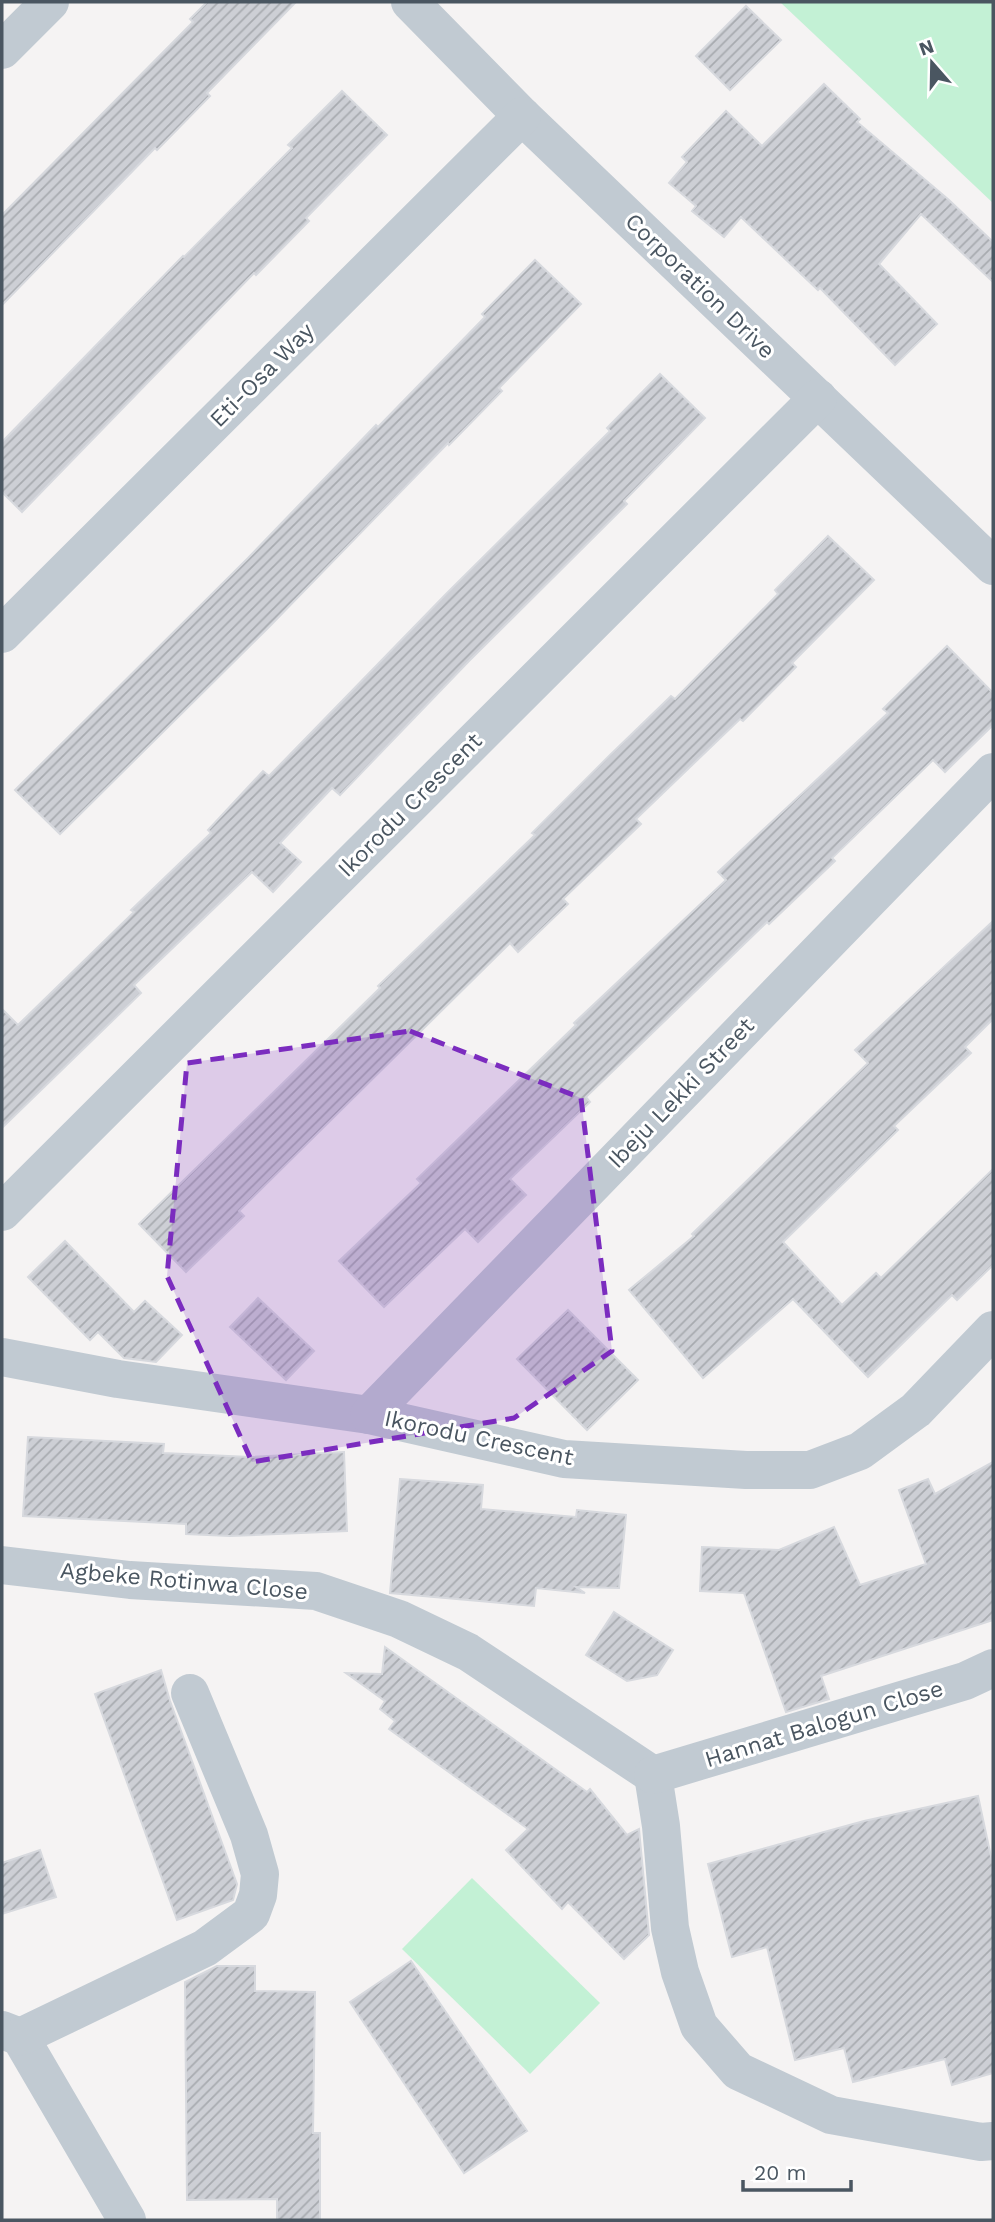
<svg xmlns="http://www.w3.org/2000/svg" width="995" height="2222" viewBox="0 0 995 2222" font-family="'Work Sans',sans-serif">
<defs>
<pattern id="building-hatch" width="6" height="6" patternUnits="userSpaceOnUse" patternTransform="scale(1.75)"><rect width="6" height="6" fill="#cdcfd5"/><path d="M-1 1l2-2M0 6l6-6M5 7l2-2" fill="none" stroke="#a8abb0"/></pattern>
</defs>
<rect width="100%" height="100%" fill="#f5f3f3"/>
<g fill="#c3f1d5">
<polygon points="780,2 993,2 993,203"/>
<polygon points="472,1878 600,2003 530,2074 402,1949"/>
</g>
<g fill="url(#building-hatch)" stroke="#d7d9de" stroke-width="2">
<polygon points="207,2 296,2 207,93 210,96 157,150 155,148 2,305 2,215 193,22 190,19"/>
<polygon points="746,6 781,40 730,90 696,56"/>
<polygon points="824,84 860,119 857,122 949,200 993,242 993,282 921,214 879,264 937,324 895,365 820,288 818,290 741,217 724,237 692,211 696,206 669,183 687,162 682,157 726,111 762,146"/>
<polygon points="342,91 387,135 306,218 309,221 256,275 254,273 22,512 2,492 2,442 183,256 184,257 292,148 288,145"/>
<polygon points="535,260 581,304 499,388 502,391 449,445 448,443 269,627 60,834 15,790 248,558 376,425 378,427 485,317 482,314"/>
<polygon points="660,374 705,418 624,501 627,504 469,661 340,795 332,788 280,843 301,862 273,892 252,872 134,985 141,993 2,1128 2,1009 18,1025 134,912 131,910 211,833 208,830 263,771 269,776 447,593 610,431 607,428"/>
<polygon points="828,536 874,580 792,663 796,667 743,721 740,719 636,819 641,824 563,899 568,904 518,952 510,943 239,1211 244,1216 186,1272 139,1224 380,988 378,986 535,835 532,833 609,756 671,696 675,699 778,594 775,590"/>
<polygon points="947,646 993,693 993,725 945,772 933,760 832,858 835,861 769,924 767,922 586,1097 590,1102 510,1179 526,1195 478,1242 465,1229 384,1307 339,1261 421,1183 417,1179 576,1025 574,1023 726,880 718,872 888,713 883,709"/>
<polygon points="993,921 993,1019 965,1047 971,1053 894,1126 898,1130 783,1242 842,1305 876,1273 881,1278 993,1169 993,1265 957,1300 952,1295 868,1377 793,1299 703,1378 629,1290 694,1236 692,1234 868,1063 855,1050"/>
<polygon points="65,1241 134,1312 145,1301 182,1335 156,1362 124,1358 98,1332 90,1340 28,1277"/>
<polygon points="258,1298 314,1351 286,1380 230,1327"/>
<polygon points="568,1310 638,1380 587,1430 517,1359"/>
<polygon points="28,1437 164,1444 163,1453 250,1457 344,1452 347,1531 230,1536 186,1534 186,1524 23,1516"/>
<polygon points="993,1462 993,1620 821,1676 829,1699 786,1712 744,1593 700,1591 702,1547 779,1550 834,1527 860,1585 926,1564 899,1490 928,1479 935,1494"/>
<polygon points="400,1479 483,1485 481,1509 576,1517 577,1510 626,1515 619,1588 576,1587 585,1593 536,1588 534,1606 390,1593"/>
<polygon points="614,1612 673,1650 657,1675 627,1681 586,1655"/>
<polygon points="385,1647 587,1792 590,1789 627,1835 639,1829 649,1935 624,1959 568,1902 562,1909 506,1850 528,1829 389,1729 395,1721 380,1709 385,1701 346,1673 382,1674"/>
<polygon points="161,1670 170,1701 237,1884 233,1900 177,1920 95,1694"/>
<polygon points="978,1796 993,1866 993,2073 952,2085 945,2059 853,2082 844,2048 795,2060 767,1947 732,1957 708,1864 864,1821"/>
<polygon points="40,1850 56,1897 2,1914 2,1863"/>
<polygon points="411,1961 527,2131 464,2173 350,2002"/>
<polygon points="217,1966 255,1966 255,1991 315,1992 313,2133 320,2133 320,2220 277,2220 277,2199 187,2200 185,1982"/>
</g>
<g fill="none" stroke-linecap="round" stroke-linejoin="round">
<g stroke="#c1cad2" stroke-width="38">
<polyline points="410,2 522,116 993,566"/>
<polyline points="2,50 50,2"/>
<polyline points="2,634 522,116"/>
<polyline points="2,1212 818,398"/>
<polyline points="2,1357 118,1379 369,1415 564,1459 746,1470 810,1470 860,1451 916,1410 993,1330"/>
<polyline points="369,1415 993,772"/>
<polyline points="2,1565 130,1580 316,1591 399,1619 468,1652 653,1775"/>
<polyline points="653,1775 661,1826 670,1928 680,1972 699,2026 738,2071 831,2115 981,2142 993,2141"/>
<polyline points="653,1775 965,1681 993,1668"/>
<polyline points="2,2030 20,2037 127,2220"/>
<polyline points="20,2037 205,1948 251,1914 258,1895 260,1874 249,1835 190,1693"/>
</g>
</g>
<path fill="#7b2cbf" fill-opacity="0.2" stroke="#7b2cbf" stroke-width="5" stroke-dasharray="14 9" stroke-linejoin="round" d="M410,1031L581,1098L612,1351L514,1418L252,1462L167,1276L187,1063Z"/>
<g text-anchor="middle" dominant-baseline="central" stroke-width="6" stroke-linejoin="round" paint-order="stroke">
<g font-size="23" fill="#4a5661" stroke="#fff">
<text transform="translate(700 286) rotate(44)">Corporation Drive</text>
<text transform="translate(262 375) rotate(-45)">Eti-Osa Way</text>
<text transform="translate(410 805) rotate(-45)">Ikorodu Crescent</text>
<text transform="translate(681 1093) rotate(-46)">Ibeju Lekki Street</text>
<text transform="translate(479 1438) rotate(12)">Ikorodu Crescent</text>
<text transform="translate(184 1581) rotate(5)">Agbeke Rotinwa Close</text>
<text transform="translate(824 1724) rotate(-17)">Hannat Balogun Close</text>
</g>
</g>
<rect width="995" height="2222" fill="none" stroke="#4a5661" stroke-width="7"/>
<g transform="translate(932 63) rotate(340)" stroke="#ffffff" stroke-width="5" paint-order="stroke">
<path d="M0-5L12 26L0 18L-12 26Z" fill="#4a5661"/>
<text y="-10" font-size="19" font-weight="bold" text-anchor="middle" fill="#4a5661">N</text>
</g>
<path d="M743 2180v10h108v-10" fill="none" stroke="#4a5661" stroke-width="3.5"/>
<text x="754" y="2180" font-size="21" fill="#4a5661" stroke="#ffffff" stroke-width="5" paint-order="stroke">20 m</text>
</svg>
